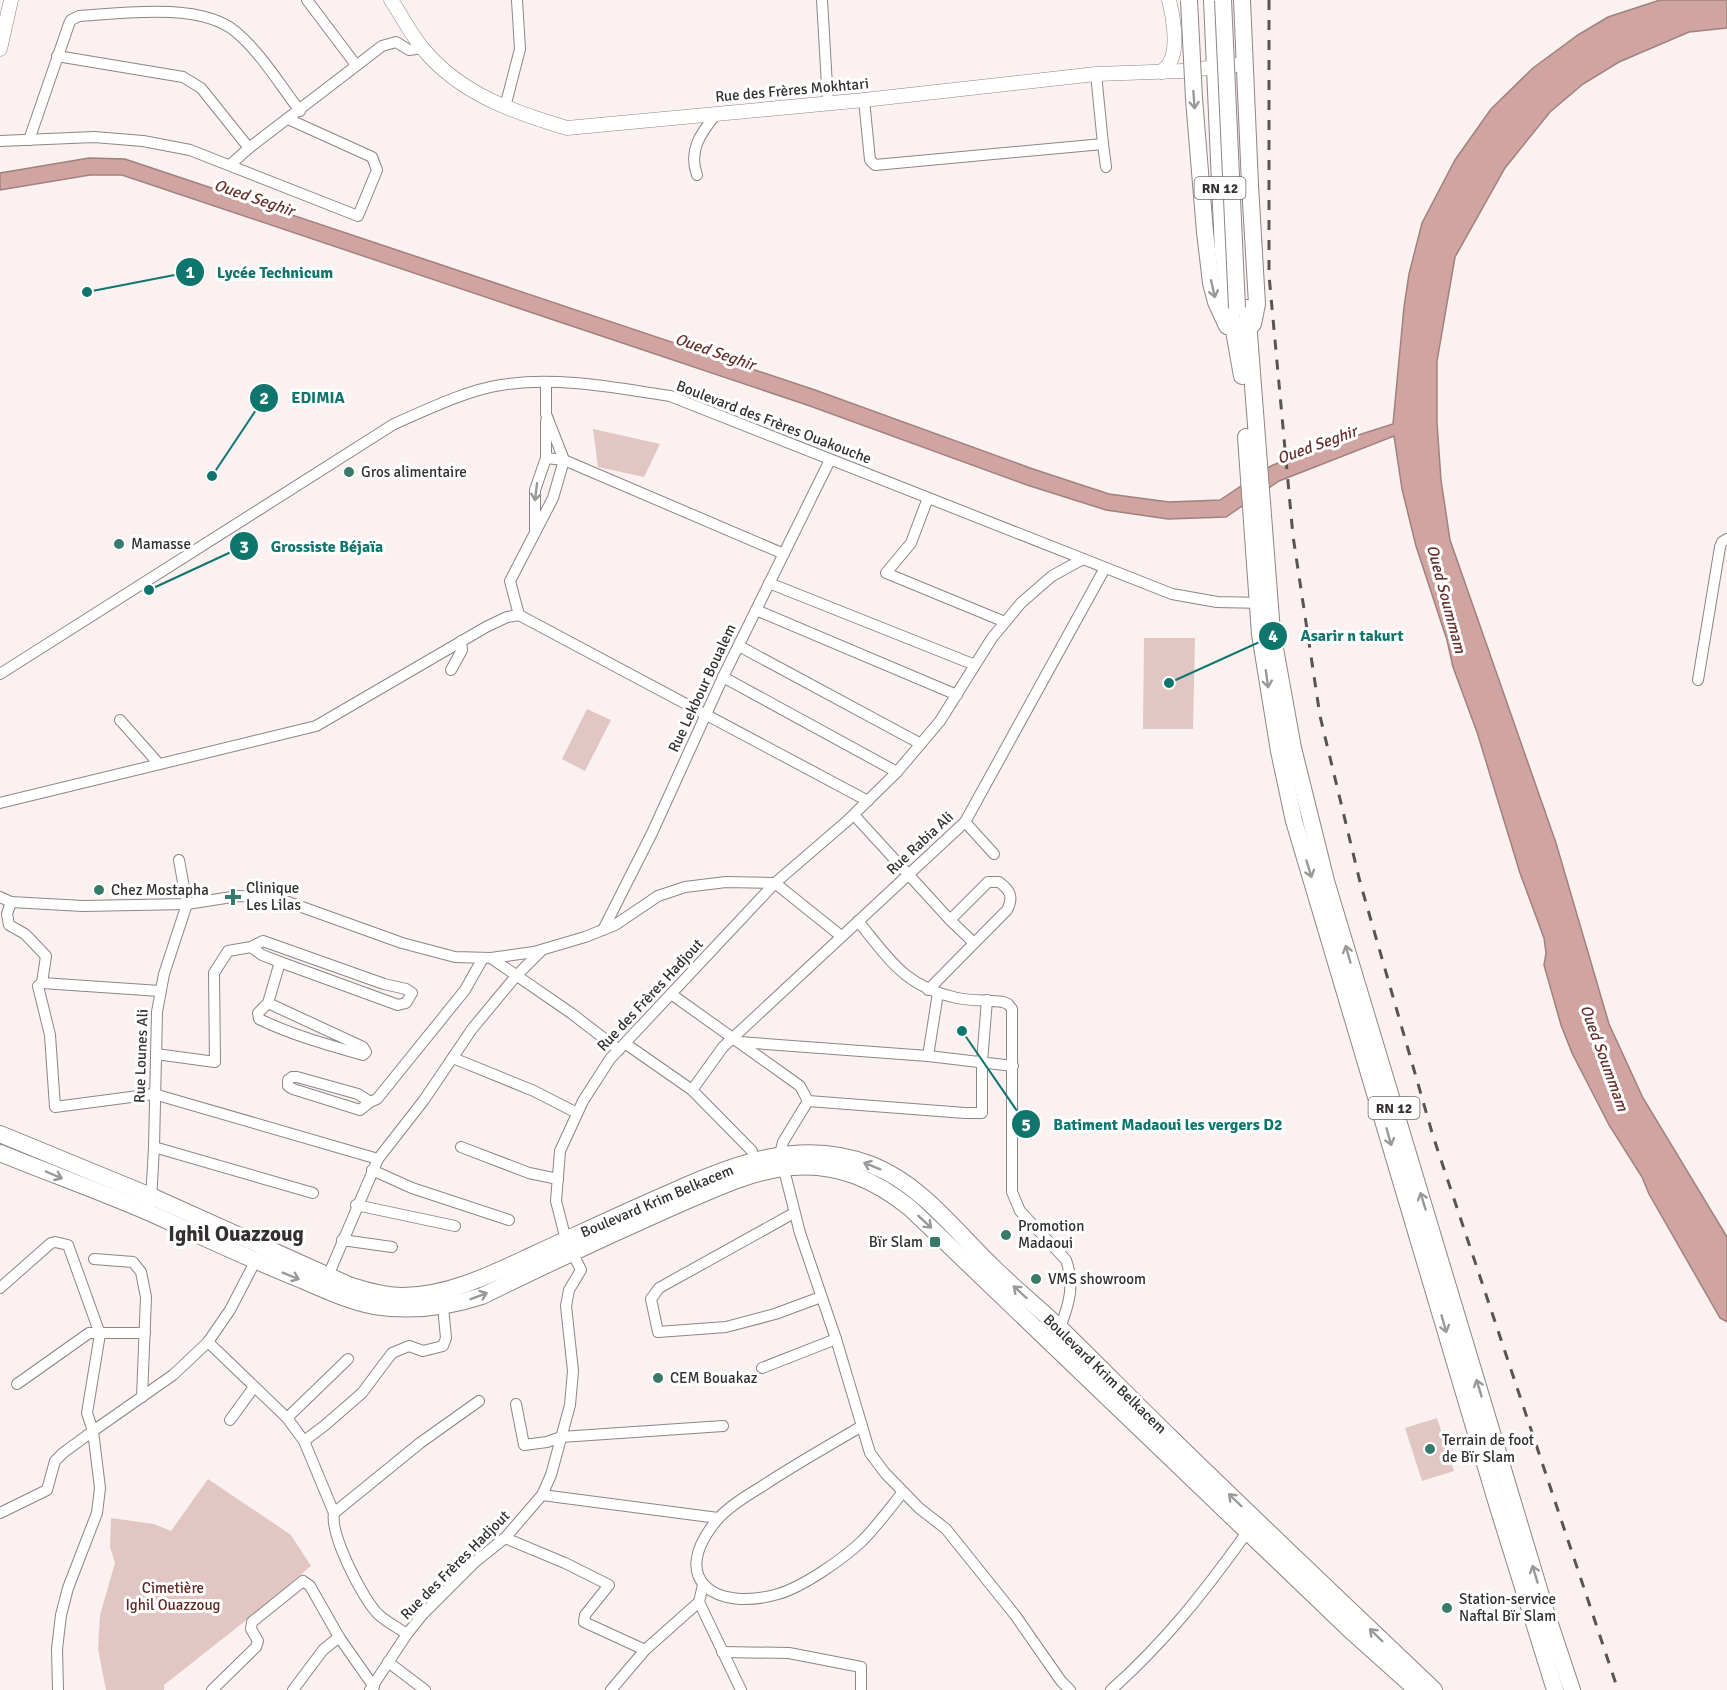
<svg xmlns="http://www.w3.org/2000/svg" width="1727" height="1690" viewBox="0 0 1727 1690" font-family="Signika,sans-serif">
<rect width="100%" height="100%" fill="#faf1f0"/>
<g fill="#e1c6c3">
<polygon points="593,429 660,444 644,477 598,467"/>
<polygon points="1144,638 1195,638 1193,729 1143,729"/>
<polygon points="587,709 611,720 585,771 562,759"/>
<polygon points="1437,1418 1454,1471 1422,1481 1405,1428"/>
<polygon points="208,1479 291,1535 311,1566 254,1614 164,1685 164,1690 106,1690 98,1649 100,1615 115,1563 110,1547 111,1518 154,1524 171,1531"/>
</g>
<polygon fill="#d0a4a0" stroke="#a1817e" stroke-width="1.5" points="1660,0 1727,0 1727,28 1689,32 1619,62 1583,84 1550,112 1505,168 1455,257 1437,361 1437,423 1441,480 1450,540 1556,843 1609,1024 1643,1098 1727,1237 1727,1322 1720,1318 1649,1194 1642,1177 1609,1125 1572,1053 1561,1025 1544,965 1546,953 1544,938 1520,873 1477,732 1453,667 1447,640 1416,546 1402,489 1394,436 1279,481 1226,517 1168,519 1106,510 1027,485 810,406 122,175 90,175 0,190 0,173 89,158 125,159 815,390 1033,469 1109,494 1169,502 1220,500 1271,466 1302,453 1393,424 1404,307 1409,274 1422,223 1455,160 1491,109 1533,68 1578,35 1608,17"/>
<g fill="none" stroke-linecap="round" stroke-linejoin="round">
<defs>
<g id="minor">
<polyline points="307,0 356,65"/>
<polyline points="822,0 828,103"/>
<polyline points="57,56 183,77 201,88 249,148"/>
<polyline points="1096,74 1103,144"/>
<polyline points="864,100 870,160 875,165 1103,144 1106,167"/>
<polyline points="505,107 520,49 517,0"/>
<path d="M29,140L69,24L71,20L79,16C122,13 201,2 236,32C261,53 280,85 300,111"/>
<polyline points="0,141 94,137 143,141 190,150 358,216 377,170 372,157 288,119"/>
<polyline points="230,165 249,148 382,46 396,42 409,50 422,48"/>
<path d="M697,175C688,150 701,133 716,114"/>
<polyline points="546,458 564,460 784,554"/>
<polyline points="928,498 911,543 886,573 1005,622"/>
<polyline points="535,529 535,490 546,458 546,421"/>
<polyline points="769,583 975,665"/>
<polyline points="756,610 957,695"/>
<polyline points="519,615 510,581 553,498 564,460 546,414 546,383"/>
<polyline points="739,646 921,744"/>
<polyline points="451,670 462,650 461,641"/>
<path d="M0,674L394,424C426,410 467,390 501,385C557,376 616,388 670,396L1172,594L1217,602L1264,603"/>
<polyline points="723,677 897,772"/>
<polyline points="1698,680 1720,547 1722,542 1727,539"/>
<polyline points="120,720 159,764"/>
<polyline points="0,803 316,726 486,627 507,617 519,615 868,801"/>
<polyline points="854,815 950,920 974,943"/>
<polyline points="965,822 994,854"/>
<polyline points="0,897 11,902 83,906 187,904 238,896 263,897 288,902 402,943 455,957 491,958 534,952 585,937 615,925 658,896 685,887 726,882 775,883 841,936"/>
<polyline points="11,902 7,914 9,925 25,934 46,956 42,983 38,986 50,1035 55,1107 154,1094 378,1159"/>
<path d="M858,921C889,959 905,987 957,998C971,1001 987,1000 1003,1002L1008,1004L1012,1009V1192L1020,1211L1066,1260C1075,1285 1069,1304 1060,1328"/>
<polyline points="603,930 652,833 723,677 830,460"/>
<polyline points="491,958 571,1013 619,1050"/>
<polyline points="42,983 160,991"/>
<path d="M928,990L1007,910C1014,897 1010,890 999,882H988L950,920"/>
<polyline points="671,994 800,1086 808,1101 783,1142 780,1154 800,1233 836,1339 870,1453 885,1473 919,1508 946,1529 1015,1615 1061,1681 1070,1690"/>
<path d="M268,1003L363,1047L366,1052L363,1055C328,1045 292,1035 259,1019L258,1013L268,1003L280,962"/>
<polyline points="739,1042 928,1056 1013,1066"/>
<polyline points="626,1044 692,1090 752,1151"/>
<polyline points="156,1054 215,1062 214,973 228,951 251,947 263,941 384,984 406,989 412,993 406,1003 398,1005 280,962 262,955 251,947"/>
<polyline points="928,1056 938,993"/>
<polyline points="453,1058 534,1091 577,1113"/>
<polyline points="692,1090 723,1047 965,822 1105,568"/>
<polyline points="808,1101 965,1113 982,1113 982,1062 987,1000"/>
<polyline points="370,1102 358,1094 297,1077 292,1077 288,1080 288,1086 293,1089 360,1110 370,1102 377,1099 465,990 483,958"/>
<polyline points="154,1147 313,1193"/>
<polyline points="461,1147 529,1173 558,1179"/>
<polyline points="372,1170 412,1188 509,1220"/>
<polyline points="151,1201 154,1147 157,1012 164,974 187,904 179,860"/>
<polyline points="356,1205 455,1226"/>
<polyline points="794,1213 659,1288 651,1299 658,1332 726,1327 775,1314 821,1297"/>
<polyline points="342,1240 392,1247"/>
<polyline points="94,1259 133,1262 141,1272 146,1297 142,1397"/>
<polyline points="328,1276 378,1159 424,1100 472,1029 516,976 541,951"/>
<polyline points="0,1288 51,1243 55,1242 68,1245 100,1334 87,1413 93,1431 63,1453 55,1461 47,1490 0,1513"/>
<path d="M208,1342L287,1418L304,1441L334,1513C330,1535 363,1600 379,1615C387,1622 398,1628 407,1634"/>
<polyline points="762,1368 836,1339"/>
<polyline points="17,1384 89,1333 145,1333"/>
<polyline points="516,1404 524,1445 547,1442 561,1437 723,1426"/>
<polyline points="287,1418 348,1359"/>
<polyline points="230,1420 254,1387"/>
<path d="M862,1426C828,1446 794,1465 761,1487C746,1496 728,1507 717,1520C667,1580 716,1612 778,1594C803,1587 843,1559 862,1541C877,1526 890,1508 903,1492"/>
<polyline points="304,1441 324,1426 362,1393 392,1353 409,1346 423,1351 443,1346 446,1338 443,1307"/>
<polyline points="542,1495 718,1518"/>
<polyline points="334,1513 420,1443 479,1401"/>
<polyline points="505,1538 565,1563 609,1585 585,1615 584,1622 645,1650"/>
<polyline points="703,1585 699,1602 741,1690"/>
<polyline points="722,1652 789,1653 861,1667 861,1690"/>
<polyline points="388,1662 425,1690"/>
<polyline points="58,1690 57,1649 61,1615 68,1588 97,1513 100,1488 93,1431 173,1375 208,1342 230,1310 257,1258"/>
<polyline points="212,1690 256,1647 258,1641 251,1629 252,1622 303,1581 310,1586 339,1637 374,1687"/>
<polyline points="293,1690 323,1650 339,1637"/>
<polyline points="370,1690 407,1634 423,1614 475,1562 505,1538 542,1495 551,1475 570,1405 573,1371 566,1306 569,1290 581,1270 566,1240 556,1201 560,1151 583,1101 610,1059 775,883 847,821 897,772 940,721 992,638 1021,603 1052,576 1083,559"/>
<polyline points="611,1690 645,1650 699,1602"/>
<path d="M1111,1690C1166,1641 1205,1591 1248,1531"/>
</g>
<g id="tertiary">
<path d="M391,0C402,16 411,35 424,50C461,94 513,112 567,128L864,100L1096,74L1181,71L1244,64"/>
<polyline points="0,49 11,0"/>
<path d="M1162,72C1165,68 1170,64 1171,60C1178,45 1173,15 1169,0"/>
</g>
<g id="primary">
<path d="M0,1134L153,1197L351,1286C368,1291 385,1296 403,1296C449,1296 494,1273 535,1254C581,1233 627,1211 674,1191C738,1162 803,1138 872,1165C922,1185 955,1231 993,1267C1015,1289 1039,1308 1062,1330C1098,1365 1134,1402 1170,1437C1257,1522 1346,1606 1434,1690"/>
<path d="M0,1153C49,1173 99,1191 148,1212C199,1235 249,1259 302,1280C325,1290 349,1301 374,1306C412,1312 446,1308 482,1296C543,1266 605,1237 668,1209C708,1192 748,1171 792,1167C838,1163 875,1180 910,1208L1350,1630L1417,1690"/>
</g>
<g id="trunk">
<polyline points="1212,0 1223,251 1230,308 1242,376"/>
<polyline points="1242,0 1250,185 1257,304 1253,324"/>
<polyline points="1205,232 1211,283 1216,302 1227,326"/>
<polyline points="1247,308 1272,632 1293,748 1326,881 1545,1609 1572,1690"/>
<polyline points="1246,437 1260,634 1279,751 1294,821 1497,1504 1555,1690"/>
</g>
</defs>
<use href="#minor" stroke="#8e8585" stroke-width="12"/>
<use href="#tertiary" stroke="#8e8585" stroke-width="15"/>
<use href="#primary" stroke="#8e8585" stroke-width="18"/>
<use href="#trunk" stroke="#8e8585" stroke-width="18"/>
<use href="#minor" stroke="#fff" stroke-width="10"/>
<use href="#tertiary" stroke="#fff" stroke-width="14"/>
<use href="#primary" stroke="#fff" stroke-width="16"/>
<use href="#trunk" stroke="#fff" stroke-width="16"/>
<polyline stroke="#595454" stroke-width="3" stroke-dasharray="10 10" stroke-linecap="butt" points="1269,0 1269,275 1293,536 1320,716 1360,882 1433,1136 1618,1690"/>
<defs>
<g id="trunk-bridge">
<polyline points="1189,0 1194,99 1205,232"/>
<polyline points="1223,0 1237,308"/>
</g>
</defs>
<use href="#trunk-bridge" stroke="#8e8585" stroke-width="18" stroke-linecap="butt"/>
<use href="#trunk-bridge" stroke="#fff" stroke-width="16"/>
</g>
<defs><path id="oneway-shaft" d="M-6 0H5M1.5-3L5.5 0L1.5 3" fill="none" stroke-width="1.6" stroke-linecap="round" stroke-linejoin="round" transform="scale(1.5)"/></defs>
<g stroke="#9a9898">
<use href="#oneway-shaft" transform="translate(1194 100) rotate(86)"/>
<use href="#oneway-shaft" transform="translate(1213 289) rotate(77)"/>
<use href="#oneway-shaft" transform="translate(536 492) rotate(97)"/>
<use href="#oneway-shaft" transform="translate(1267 679) rotate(82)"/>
<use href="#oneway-shaft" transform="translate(1309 869) rotate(73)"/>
<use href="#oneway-shaft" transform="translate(1348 954) rotate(-106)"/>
<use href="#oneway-shaft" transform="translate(1389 1137) rotate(74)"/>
<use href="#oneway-shaft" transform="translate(872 1166) rotate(-158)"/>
<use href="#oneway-shaft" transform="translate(54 1175) rotate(23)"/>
<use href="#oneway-shaft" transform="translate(1423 1201) rotate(-107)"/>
<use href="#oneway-shaft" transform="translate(925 1222) rotate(43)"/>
<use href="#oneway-shaft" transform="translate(291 1276) rotate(22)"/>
<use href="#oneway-shaft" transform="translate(1020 1292) rotate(-138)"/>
<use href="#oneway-shaft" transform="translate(479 1296) rotate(-21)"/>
<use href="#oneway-shaft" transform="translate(1444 1324) rotate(74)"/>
<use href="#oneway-shaft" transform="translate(1479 1388) rotate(-107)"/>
<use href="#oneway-shaft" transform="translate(1235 1500) rotate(-136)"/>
<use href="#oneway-shaft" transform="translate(1535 1574) rotate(-107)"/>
<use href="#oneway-shaft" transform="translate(1376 1635) rotate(-136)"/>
</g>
<g fill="#387a69" stroke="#fff" stroke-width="2">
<circle cx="349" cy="472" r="6"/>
<circle cx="119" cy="544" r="6"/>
<circle cx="99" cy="890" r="6"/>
<path d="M230 888h6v6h6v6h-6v6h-6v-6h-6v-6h6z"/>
<circle cx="1006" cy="1235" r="6"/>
<rect x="929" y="1236" width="12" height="12" rx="3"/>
<circle cx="1036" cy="1279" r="6"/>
<circle cx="658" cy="1378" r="6"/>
<circle cx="1430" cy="1449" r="6"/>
<circle cx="1447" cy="1608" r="6"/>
</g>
<g text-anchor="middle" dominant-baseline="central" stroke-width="6" stroke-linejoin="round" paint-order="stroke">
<g fill="#fff" stroke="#716e6e" stroke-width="1.5">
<rect x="1194.5" y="177" width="51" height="22" rx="4.5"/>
<rect x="1368.5" y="1097" width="51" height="22" rx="4.5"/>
</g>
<g font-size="14" font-weight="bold" fill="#343030">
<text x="1220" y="188">RN 12</text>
<text x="1394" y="1108">RN 12</text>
</g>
<g font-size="15" fill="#343030" stroke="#fff">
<text transform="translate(792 90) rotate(-5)">Rue des Frères Mokhtari</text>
<text transform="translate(774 422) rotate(21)">Boulevard des Frères Ouakouche</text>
<text transform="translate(702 688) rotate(-65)">Rue Lekbour Boualem</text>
<text transform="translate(920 843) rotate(-43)">Rue Rabia Ali</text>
<text transform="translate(650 995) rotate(-47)">Rue des Frères Hadjout</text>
<text transform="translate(141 1056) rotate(-88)">Rue Lounes Ali</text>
<text transform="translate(657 1201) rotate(-23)">Boulevard Krim Belkacem</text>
<text transform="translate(1105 1374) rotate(44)">Boulevard Krim Belkacem</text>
<text transform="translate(455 1565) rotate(-45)">Rue des Frères Hadjout</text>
</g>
<g font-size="15" fill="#343030" stroke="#fff" text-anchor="start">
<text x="361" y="472">Gros alimentaire</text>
<text x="131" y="544">Mamasse</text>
<text x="246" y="888">Clinique<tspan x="246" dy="17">Les Lilas</tspan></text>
<text x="111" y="890">Chez Mostapha</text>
<text x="1018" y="1226">Promotion<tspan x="1018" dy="17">Madaoui</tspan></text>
<text x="923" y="1242" text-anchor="end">Bïr Slam</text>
<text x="1048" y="1279">VMS showroom</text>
<text x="670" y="1378">CEM Bouakaz</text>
<text x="1442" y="1440">Terrain de foot<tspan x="1442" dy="17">de Bïr Slam</tspan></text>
<text x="1459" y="1599">Station-service<tspan x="1459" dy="17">Naftal Bïr Slam</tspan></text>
</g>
<g font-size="15" fill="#5e2724" stroke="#fff">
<text x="173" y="1588">Cimetière<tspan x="173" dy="17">Ighil Ouazzoug</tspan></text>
</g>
<g font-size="16" font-style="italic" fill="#69312d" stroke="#fff">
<text transform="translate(254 198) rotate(19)">Oued Seghir</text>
<text transform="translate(715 352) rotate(19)">Oued Seghir</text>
<text transform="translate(1317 445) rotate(-20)">Oued Seghir</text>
<text transform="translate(1446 599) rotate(75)">Oued Soummam</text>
<text transform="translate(1604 1058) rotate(70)">Oued Soummam</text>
</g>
<g font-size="21" font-weight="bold" fill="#343030" stroke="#fff">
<text x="236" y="1234">Ighil Ouazzoug</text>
</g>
</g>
<path fill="none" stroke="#0f766e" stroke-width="2" d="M87 292L190 272M212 476L264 398M149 590L244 546M1169 683L1273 636M962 1031L1026 1124"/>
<g fill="#0f766e" stroke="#fff" stroke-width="2">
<circle cx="87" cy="292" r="6"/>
<circle cx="212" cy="476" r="6"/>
<circle cx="149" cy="590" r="6"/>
<circle cx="1169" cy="683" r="6"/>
<circle cx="962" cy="1031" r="6"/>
<circle cx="190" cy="272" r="15"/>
<circle cx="264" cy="398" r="15"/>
<circle cx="244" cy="546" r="15"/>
<circle cx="1273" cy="636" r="15"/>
<circle cx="1026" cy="1124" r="15"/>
</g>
<g font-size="18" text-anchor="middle" font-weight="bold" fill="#fff">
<text x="190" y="278">1</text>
<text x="264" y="404">2</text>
<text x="244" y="553">3</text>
<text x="1273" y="642">4</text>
<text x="1026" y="1131">5</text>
</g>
<g font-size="16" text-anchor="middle" font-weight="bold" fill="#0f766e" stroke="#fff" stroke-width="6" stroke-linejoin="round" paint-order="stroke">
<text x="275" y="278">Lycée Technicum</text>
<text x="318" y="403">EDIMIA</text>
<text x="327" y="552">Grossiste Béjaïa</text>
<text x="1352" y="641">Asarir n takurt</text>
<text x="1168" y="1130">Batiment Madaoui les vergers D2</text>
</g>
</svg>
